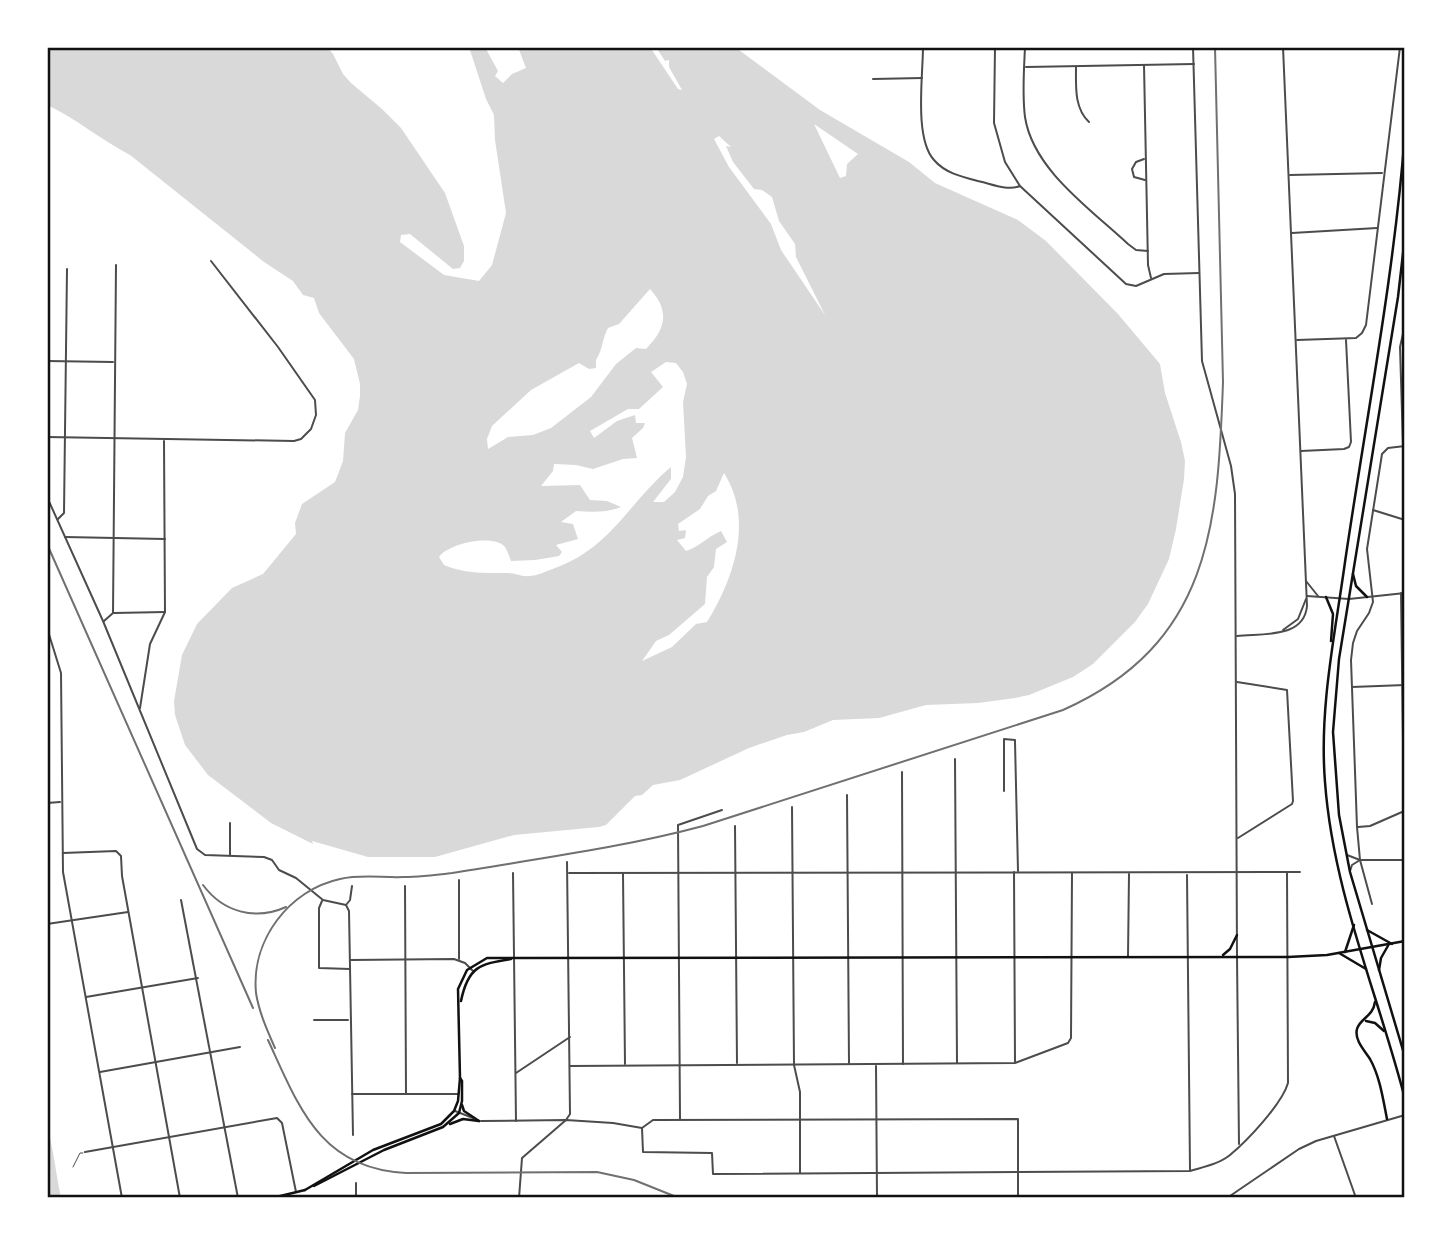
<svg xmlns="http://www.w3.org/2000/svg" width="1452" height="1245" viewBox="0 0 1452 1245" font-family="'Asap Condensed',sans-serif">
<rect width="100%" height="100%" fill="#fff"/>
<g fill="#d9d9d9" fill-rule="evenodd">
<path d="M47,47H327L333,54L343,74L351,83L382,109L401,128L445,193L464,246V261L460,268L453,269L410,234L401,235L400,242L444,275L479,281L492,265L506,213L495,140L494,115L486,99L469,47H485L498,71L495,76L503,83L512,74L526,68L518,47H650L678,89L682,90L669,67V60L665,61L656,47H735L820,110L909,162L935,183L1018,220L1046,241L1118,314L1160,364L1165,393L1181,442L1185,461L1184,479L1176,529L1169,559L1148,604L1135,622L1093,664L1073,677L1029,695L1015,698L978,703L926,705L879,718L833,720L804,732L787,735L749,748L680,780L653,785L642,795L635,796L606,825L599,827L514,835L435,857H368L312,841L313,844L271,823L208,775L185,745L175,715L174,701L182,655L197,624L232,588L263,574L296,534L295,523L302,504L335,482L343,461L345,433L358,410L360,396V384L354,359L319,313L314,298L303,295L293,281L264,262L130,155C101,140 77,119 47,105ZM814,124L858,154L847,164L846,176L840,178ZM719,136L731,147L726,146L733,162L754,189L762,190L772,197L779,221L795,244L796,257L825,315L781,250L771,224L729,167L714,139ZM650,289C670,311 666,329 646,349L636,348L616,364L591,397L551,428L533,435L508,437L488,449L487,439L492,426L506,413L531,390L579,363L589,369L596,368V360C603,349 602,339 608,328L619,324ZM666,362L676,363L683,372L687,384L683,402L686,457L683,477L675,492L664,502H653L671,479V467C629,502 611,548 555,568C547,571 537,576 529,576C522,577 515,573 508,573C485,573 465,574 444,565L439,557C448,544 491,534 504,546C507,549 509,556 511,561L535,560L559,556L562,552L556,545L578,539L573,524L561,522L576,511C592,512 606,513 621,507L607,501L590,500L580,485L541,486L553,471L554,464L576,465L593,469L623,459L637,458L632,438L643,428L645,423H636L635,415L617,421L594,438L590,431L628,409H639L663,387L651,372ZM724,473C754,520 734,578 707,622L696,624L672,647L642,661L656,641L669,635L705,604L707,577L714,567L716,549L727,542L721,531C707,537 699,547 686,551L677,540L685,538L686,530L679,531L678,524L700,509L708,496L716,491Z"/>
<path d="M47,1124C53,1148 56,1173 61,1198H47Z"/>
</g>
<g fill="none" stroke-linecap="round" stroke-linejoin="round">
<polyline stroke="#4c4c4c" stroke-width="1" points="73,1167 80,1153 83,1153"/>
<g stroke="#4c4c4c" stroke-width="2">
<path d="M923,47C923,76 914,138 934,160C945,173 962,177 978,181C992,184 1007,191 1020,186"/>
<path d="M1025,47C1024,70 1022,94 1025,117C1033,170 1092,210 1128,244L1136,250L1148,251"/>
<polyline points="1144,65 1148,265 1151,278"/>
<polyline points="1026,67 1194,64"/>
<path d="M1076,67C1076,86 1074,108 1089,122"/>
<polyline points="873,79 922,78"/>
<polyline points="1144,159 1136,162 1132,169 1134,177 1145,180"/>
<polyline points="1290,175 1382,173"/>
<polyline points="1292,233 1377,228"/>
<polyline points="1297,340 1356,338 1362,333 1366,325 1400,47"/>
<polyline points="47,361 113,362"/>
<polyline points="47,437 294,441 301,439 311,429 316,415 315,400 278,347 211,261"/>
<polyline points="1403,445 1400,347 1405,325"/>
<polyline points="1301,451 1344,449 1349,447 1351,442 1346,340"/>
<polyline points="47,497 103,621 197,849 205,855 264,857 272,860 279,870 296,878 323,900 346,905"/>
<polyline points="1373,510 1405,520"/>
<polyline points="58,519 64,513 67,269"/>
<polyline points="65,537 165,539"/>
<polyline points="1401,593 1404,812"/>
<polyline points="114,613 165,612"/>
<polyline points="104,621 113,613 116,265"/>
<polyline points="47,628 61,673 63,872 122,1198"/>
<polyline points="1237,682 1287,690 1293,801 1292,804 1238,838"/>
<polyline points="1352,687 1405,685"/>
<polyline points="140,708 150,644 165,612 164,441"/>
<polyline points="955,759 957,1063"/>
<polyline points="902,772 903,1064"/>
<polyline points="1004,791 1004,739 1015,740 1015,742 1018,871"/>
<polyline points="847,795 849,1064"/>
<polyline points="47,803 60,802"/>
<polyline points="792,807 794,1065 800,1092 800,1173"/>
<polyline points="735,826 737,1063"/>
<polyline points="1358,827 1370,826 1402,812"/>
<polyline points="63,853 116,851 121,856 122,876 180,1198"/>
<polyline points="230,855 230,823"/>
<polyline points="1347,855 1360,860 1405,860"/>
<polyline points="1350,871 1352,865 1360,860"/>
<polyline points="1014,872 1015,1062"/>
<polyline points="513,873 516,1121"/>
<polyline points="569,873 1300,872"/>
<polyline points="623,874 625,1064"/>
<polyline points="1187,875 1190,1170"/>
<polyline points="459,880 459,959"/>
<polyline points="352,886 350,900 346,905 349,911 353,1135"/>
<polyline points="405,886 406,1094"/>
<polyline points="181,900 238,1198"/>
<polyline points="322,901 319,908 319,968 350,969"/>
<polyline points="1372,904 1360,860 1357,827 1351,660 1353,643 1357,631 1369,613 1373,602 1367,549 1382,454 1388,448 1405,446"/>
<polyline points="47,924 128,912"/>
<polyline points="1128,956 1129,874"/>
<polyline points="1237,957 1239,1144"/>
<polyline points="351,960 454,959 465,963 473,971"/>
<polyline points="86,997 198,978"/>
<polyline points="314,1020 348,1020"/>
<polyline points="570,1066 1015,1063 1068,1043 1071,1038 1072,873"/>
<polyline points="876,1066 877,1198"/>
<polyline points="100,1072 240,1047"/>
<polyline points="516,1073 570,1037"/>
<polyline points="352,1094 458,1094"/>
<polyline points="455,1111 473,1118"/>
<polyline points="680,1119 678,825 722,810"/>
<polyline points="481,1121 566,1120 613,1123 642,1128 653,1120 1018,1119 1018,1198"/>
<path d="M642,1128L643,1152L712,1153L713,1174L1190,1171C1203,1167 1219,1164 1230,1155C1247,1141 1282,1104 1288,1083L1287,872"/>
<polyline points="1334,1136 1356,1198"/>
<polyline points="85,1152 277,1118 282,1123 296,1192"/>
<polyline points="356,1183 356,1198"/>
<polyline points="519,1198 522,1158 566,1120 570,1114 567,862"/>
<polyline points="1227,1198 1299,1149 1316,1141 1405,1115"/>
</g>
<g stroke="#4c4c4c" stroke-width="2">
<polyline points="995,47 994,123 1005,162 1020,186 1126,284 1136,286 1164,274 1199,273"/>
<polyline points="1193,47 1202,361 1231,466 1235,494 1237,956"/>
<polyline points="1306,581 1318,596"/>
<polyline points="1307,596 1349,599 1405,593"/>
<polyline points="1283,630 1298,619 1306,599"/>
<path d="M1237,636C1262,633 1304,639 1307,606L1283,47"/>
</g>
<g stroke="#111" stroke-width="2.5">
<polyline points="1223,955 1230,949 1237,935"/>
<path d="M461,1001C468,967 479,964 511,959"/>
<polyline points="462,1105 464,1111 479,1121"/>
<polyline points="450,1124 463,1119 479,1121"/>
<polyline points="314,1186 384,1150 443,1127 459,1113 462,1101 462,1081 460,1078"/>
<polyline points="305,1190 373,1150 441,1124 454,1111 458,1101 460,1078 458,989 467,970 487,958 1288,957 1327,955 1405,941"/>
<polyline points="272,1198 305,1190"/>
</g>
<g stroke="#111" stroke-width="2.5">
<path d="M1405,133C1394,277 1366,419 1345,562C1335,635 1319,708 1325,782C1333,892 1378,994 1405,1099"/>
<polyline points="1405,236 1398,297 1339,659 1333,732 1339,815 1350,872 1405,1057"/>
<polyline points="1353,574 1356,586 1367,597"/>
<polyline points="1326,597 1333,614 1331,641"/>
<polyline points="1367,930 1392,944"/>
<polyline points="1345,952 1354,925"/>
<polyline points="1339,953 1366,969"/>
<polyline points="1379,970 1381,958 1389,944"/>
<path d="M1375,1002C1373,1017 1360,1018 1357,1029C1354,1040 1365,1051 1370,1059C1380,1077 1383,1099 1387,1119"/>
<polyline points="1366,1021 1375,1023 1384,1031"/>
</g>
<g stroke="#707070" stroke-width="2">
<polyline points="47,544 253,1008"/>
<path d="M203,885C223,912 255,921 286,907"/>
<path d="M268,1040C299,1107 320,1169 406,1173L597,1172L634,1180L679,1198"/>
<path d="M275,1048C267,1030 259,1012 256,993C251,940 289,890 340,879C361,874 383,878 404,877C420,877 436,875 452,873C535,859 621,848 703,826L1063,710C1211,644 1218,525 1223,382L1215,47"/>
</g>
</g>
<rect width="1452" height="1245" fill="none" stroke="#ffffff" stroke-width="98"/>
<rect x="49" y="49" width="1354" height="1147" fill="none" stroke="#111" stroke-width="2.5"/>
</svg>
